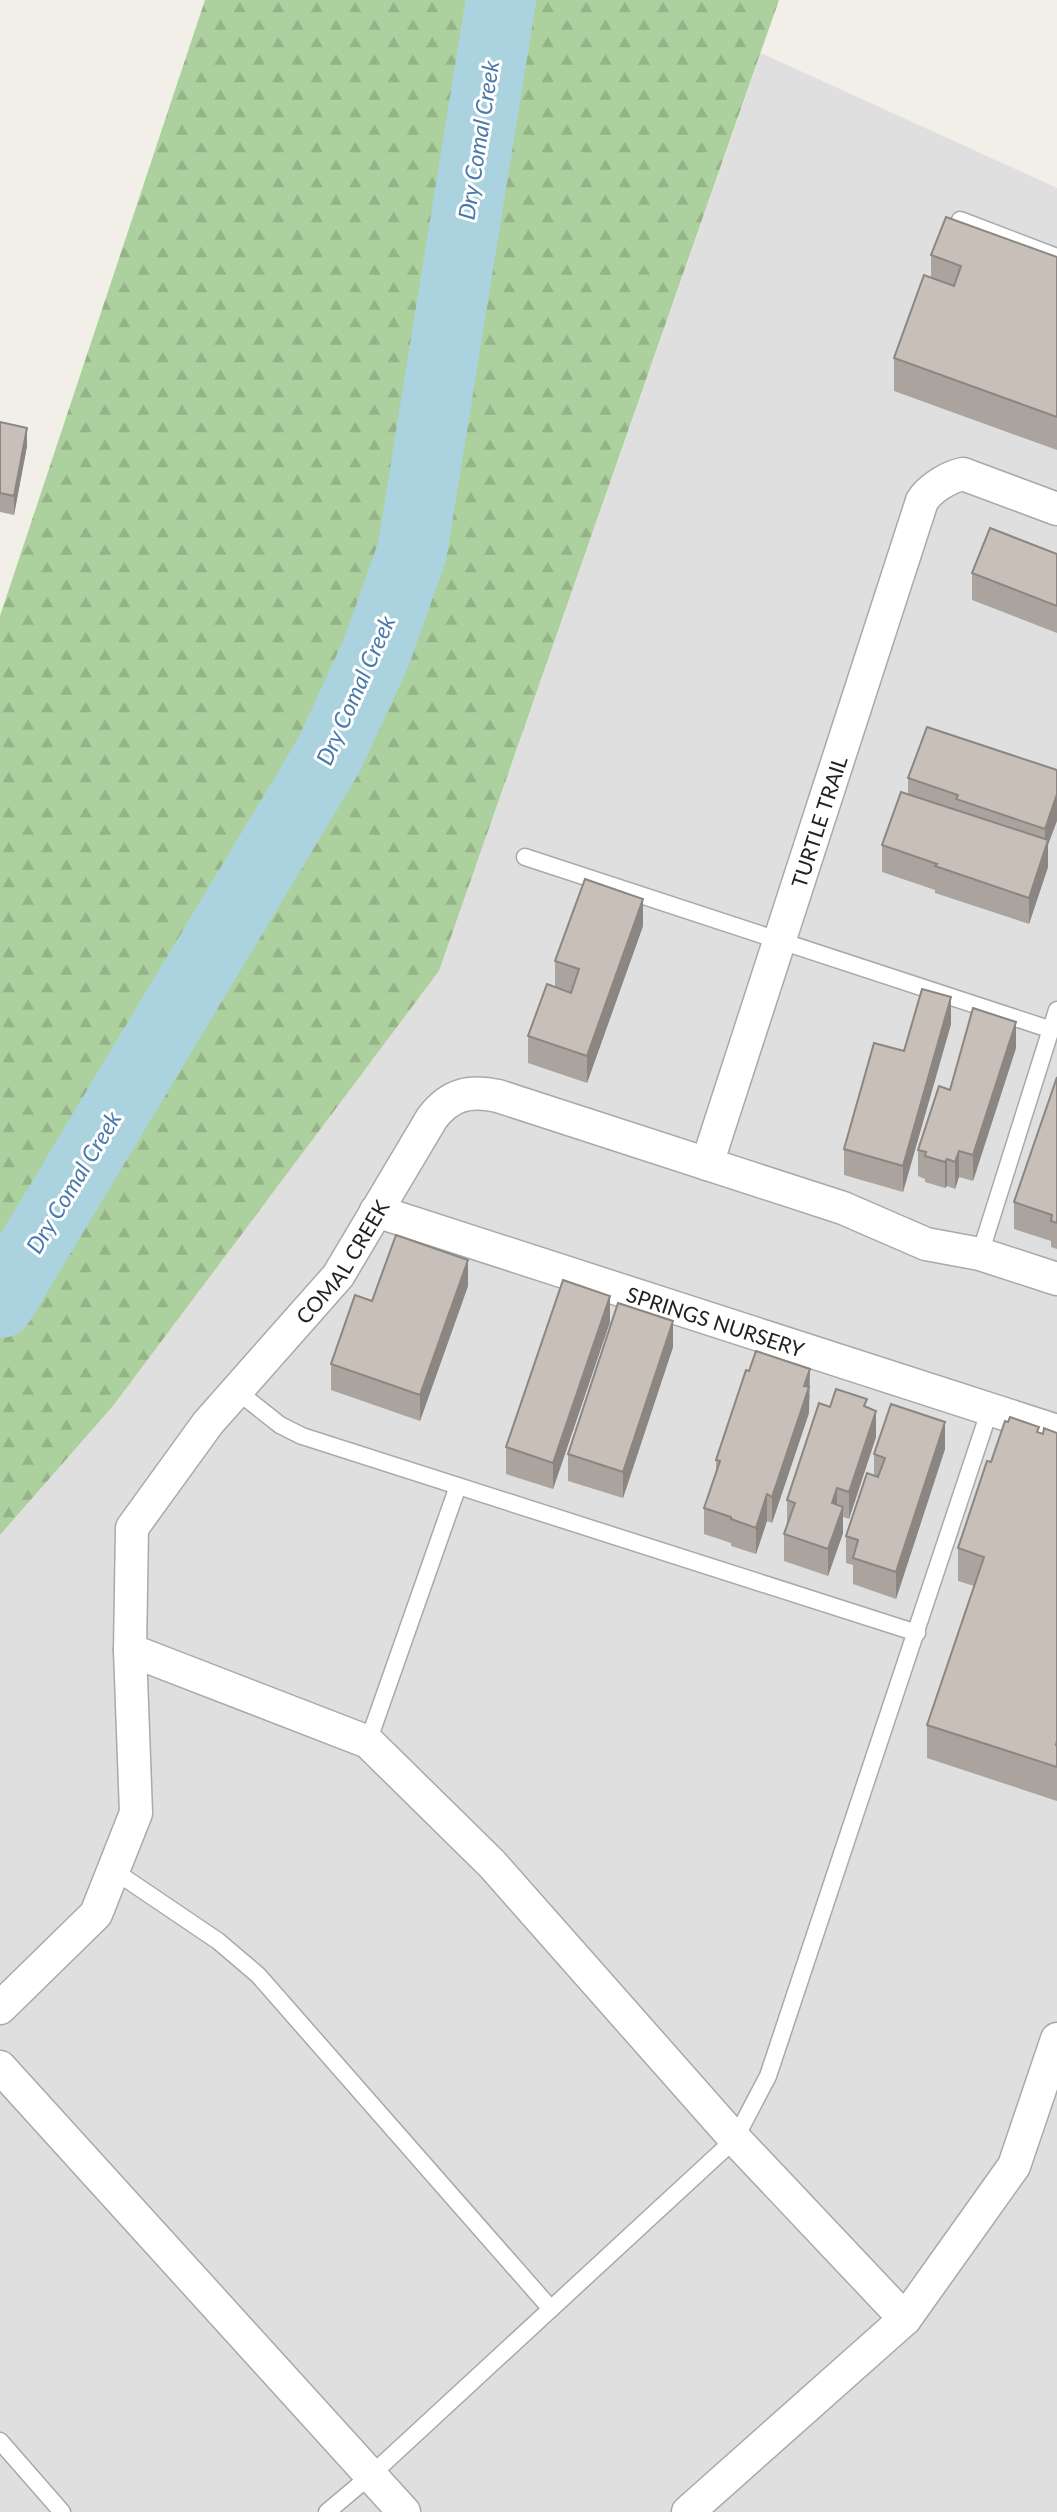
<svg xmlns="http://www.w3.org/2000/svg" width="1057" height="2512" viewBox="0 0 1057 2512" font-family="Lato,sans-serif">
<defs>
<pattern id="forest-firs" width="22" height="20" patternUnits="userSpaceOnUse" patternTransform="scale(1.75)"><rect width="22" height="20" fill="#add19e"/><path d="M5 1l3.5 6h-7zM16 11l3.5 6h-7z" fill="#95b388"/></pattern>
</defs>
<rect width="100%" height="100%" fill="#f2efe9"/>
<polygon fill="#e0dfdf" points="761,53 1057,188 1057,2512 0,2512 0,1535 113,1406 439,971"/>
<polygon fill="url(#forest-firs)" points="205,0 779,0 439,971 113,1406 0,1535 0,616"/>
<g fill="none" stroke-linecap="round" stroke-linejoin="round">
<polyline stroke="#aad3df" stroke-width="70" points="0,1303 329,755 376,653 412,552 501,0"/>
<defs>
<g id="lane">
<polyline points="960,220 1057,257"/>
<polyline points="525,857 1052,1030"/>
<polyline points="980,1254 1057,1010"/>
<polyline points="237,1391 280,1425 302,1436 917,1633"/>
<polyline points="368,1742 458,1486"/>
<polyline points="113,1870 218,1941 258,1975 551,2309"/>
<polyline points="0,2441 62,2512"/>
<polyline points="327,2512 371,2475 735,2139 768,2076 990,1409"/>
</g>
<g id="street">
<path id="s1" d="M707,1164L922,501C930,488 949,477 963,474L1057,509"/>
<path id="s2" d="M376,1211L1057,1431"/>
<polyline points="130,1650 368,1742 492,1864 735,2139 905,2319"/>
<path id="s3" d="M0,2008L96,1914L136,1813L130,1650L132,1528L208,1423L338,1276L432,1118C450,1094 470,1090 498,1096L843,1208L926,1244L980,1254L1057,1279"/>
<polyline points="0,2067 404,2512"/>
<polyline points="688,2512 905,2319 1014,2166 1057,2039"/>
</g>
</defs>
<use href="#lane" stroke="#a9a9a9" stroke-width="19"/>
<use href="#street" stroke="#a9a9a9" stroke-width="35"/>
<use href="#lane" stroke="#fff" stroke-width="16"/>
<use href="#street" stroke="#fff" stroke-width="32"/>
</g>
<g fill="#aba49e">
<polygon points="931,255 1057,257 1057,450 894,391 894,358 931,278"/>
<polygon points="0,422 27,446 14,515 0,512"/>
<polygon points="1057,554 1057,633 972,600 972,573"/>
<polygon points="1057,770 1048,845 1048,867 1029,924 935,893 935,890 882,872 882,845 908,794 908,778"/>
<polygon points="643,926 587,1083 528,1063 528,1036 555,987 555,961"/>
<polygon points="951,1024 903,1192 844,1175 844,1149 904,1051"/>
<polygon points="1016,1048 973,1181 959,1177 955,1189 947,1186 945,1188 925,1182 925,1179 918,1176 918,1150"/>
<polygon points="1057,1077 1057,1249 1051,1247 1051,1241 1014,1229 1014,1202"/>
<polygon points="468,1286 420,1421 331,1390 331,1364 372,1301"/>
<polygon points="610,1322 553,1489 506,1474 506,1447"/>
<polygon points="673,1347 623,1498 568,1481 568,1454"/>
<polygon points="810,1395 809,1399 809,1413 772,1523 767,1521 756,1554 731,1546 731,1543 704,1534 704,1508 716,1472 716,1460"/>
<polygon points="830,1407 867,1407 876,1437 849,1519 843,1517 843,1533 828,1576 784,1561 784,1534 787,1525 787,1500"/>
<polygon points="1039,1433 1043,1434 1057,1433 1057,1801 927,1758 927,1725 974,1586 958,1581 958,1548 991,1462"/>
<polygon points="945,1449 896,1599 853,1584 853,1565 846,1563 846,1536 874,1476 874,1454"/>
</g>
<g fill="#8b8681">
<polygon points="27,428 27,446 14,515 14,496"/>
<polygon points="1057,794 1057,821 1048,845 1048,867 1029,924 1029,898 1045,851 1045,829"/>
<polygon points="643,899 643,926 587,1083 587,1056"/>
<polygon points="951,997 951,1024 903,1192 903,1166"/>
<polygon points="1016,1022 1016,1048 973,1181 973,1155"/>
<polygon points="959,1151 959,1177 955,1189 955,1162"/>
<polygon points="947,1159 947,1186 945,1188 945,1162"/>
<polygon points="468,1260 468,1286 420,1421 420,1395"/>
<polygon points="610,1296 610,1322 553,1489 553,1463"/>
<polygon points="673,1321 673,1347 623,1498 623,1472"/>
<polygon points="810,1369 809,1413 772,1523 772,1497"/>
<polygon points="876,1411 876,1437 849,1519 849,1492"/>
<polygon points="945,1422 945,1449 896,1599 896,1572"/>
<polygon points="837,1488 837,1515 832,1503"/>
<polygon points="767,1494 767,1521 756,1554 756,1528"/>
<polygon points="843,1507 843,1533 828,1576 828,1549"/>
</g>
<g fill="#c7bfb8" stroke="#8b8681" stroke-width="2">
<polygon points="946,217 1057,257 1057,417 894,358 924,275 954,286 961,266 931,255"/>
<polygon points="0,422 27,428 14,496 0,493"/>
<polygon points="990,528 1057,554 1057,606 972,573"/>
<polygon points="927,727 1057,770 1057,794 1045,829 956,799 958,795 908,778"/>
<polygon points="901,792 1048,840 1029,898 935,866 937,864 882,845"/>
<polygon points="585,879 643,899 587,1056 528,1036 547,984 571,993 579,969 555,961"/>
<polygon points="922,989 951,997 903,1166 844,1149 874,1043 904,1051"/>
<polygon points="973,1008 1016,1022 973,1155 959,1151 955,1162 947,1159 945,1162 925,1156 926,1152 918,1150 939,1086 950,1090"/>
<polygon points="1057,1077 1057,1223 1051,1221 1052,1215 1014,1202"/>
<polygon points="396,1235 468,1260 420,1395 331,1364 355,1295 372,1301"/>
<polygon points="563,1280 610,1296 553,1463 506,1447"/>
<polygon points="618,1303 673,1321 623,1472 568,1454"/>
<polygon points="756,1351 810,1369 804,1386 809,1387 772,1497 767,1494 756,1528 731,1519 731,1517 704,1508 720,1461 716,1460 746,1370 749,1371"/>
<polygon points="836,1389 867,1399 864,1406 876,1411 849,1492 837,1488 832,1503 843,1507 828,1549 784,1534 795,1503 787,1500 819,1403 830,1407"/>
<polygon points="891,1404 945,1422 896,1572 853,1558 858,1540 846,1536 867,1473 878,1477 885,1458 874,1454"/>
<polygon points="1010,1417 1039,1427 1037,1432 1043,1434 1044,1428 1057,1433 1057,1741 1056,1745 1057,1745 1057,1767 927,1725 984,1557 958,1548 987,1461 991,1462 1005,1421 1008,1422"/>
</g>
<g text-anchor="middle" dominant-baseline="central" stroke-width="6" stroke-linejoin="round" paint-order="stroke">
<g font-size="21" fill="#222" stroke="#fff">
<text stroke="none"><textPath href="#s1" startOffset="360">TURTLE TRAIL</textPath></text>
<text stroke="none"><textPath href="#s3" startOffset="868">COMAL CREEK</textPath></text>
<text stroke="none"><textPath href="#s2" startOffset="357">SPRINGS NURSERY</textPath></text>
</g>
<g font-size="23" font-style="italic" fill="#4a7aab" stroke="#fff">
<text transform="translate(478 140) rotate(-81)">Dry Comal Creek</text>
<text transform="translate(355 690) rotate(-66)">Dry Comal Creek</text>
<text transform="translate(73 1182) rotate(-59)">Dry Comal Creek</text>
</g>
</g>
</svg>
